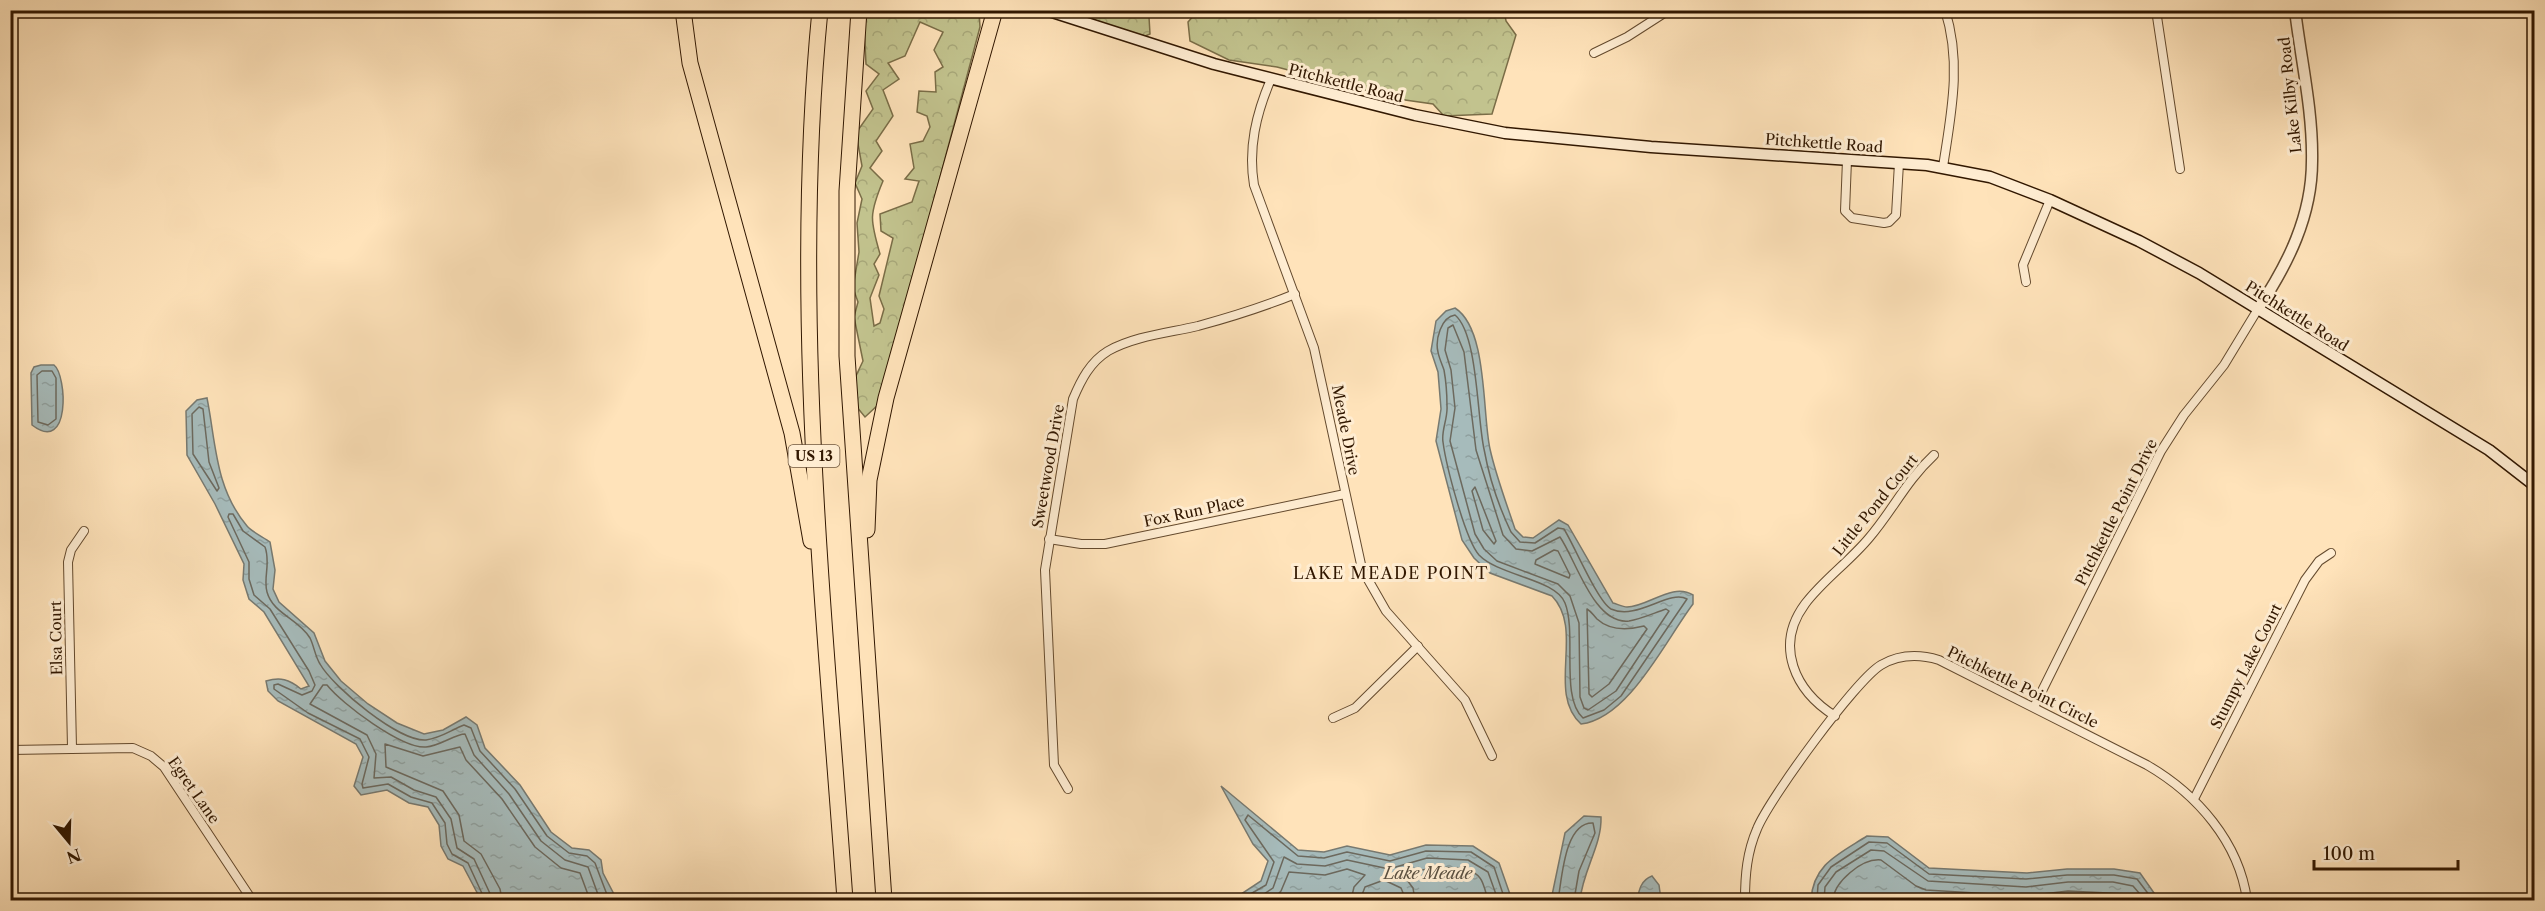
<svg xmlns="http://www.w3.org/2000/svg" width="2545" height="911" viewBox="0 0 2545 911" font-family="'Libre Caslon Text',serif">
<defs>
<pattern id="forest-crowns" width="20" height="18" patternUnits="userSpaceOnUse" patternTransform="scale(1.5)"><rect width="20" height="18" fill="#c2c38e"/><path d="M2 6a3 3 0 1 1 6 0M12 15a3 3 0 1 1 6 0" fill="none" stroke="#a7a779"/></pattern>
<pattern id="water-ripples" width="26" height="14" patternUnits="userSpaceOnUse" patternTransform="scale(1.5)"><rect width="26" height="14" fill="#a6bbbb"/><path d="M2 4q2-2 4 0t4 0M15 11q2-2 4 0t4 0" fill="none" stroke="#8fa09f"/></pattern>
</defs>
<rect width="100%" height="100%" fill="#ffe3ba"/>
<filter id="stains"><feTurbulence type="fractalNoise" baseFrequency=".00333" numOctaves="4"/><feColorMatrix values="0 0 0 0 .2 0 0 0 0 .09 0 0 0 0 .02 0 0 0 .5 -.17"/></filter>
<radialGradient id="worn" r=".72"><stop offset=".6" stop-color="#630" stop-opacity="0"/><stop offset="1" stop-color="#630" stop-opacity=".3"/></radialGradient>
<g fill="url(#forest-crowns)" stroke="#7a6d47" stroke-width="1.5" fill-rule="evenodd">
<polygon points="1208,10 1504,10 1506,21 1516,35 1492,114 1444,116 1433,104 1398,99 1277,67 1229,60 1190,41 1188,22 1196,13"/>
<path d="M870,11H979L980,27L880,403L865,417L856,406L855,378L863,361L854,317L858,302L853,288L859,252L857,223L862,199L855,183L862,166L856,133L873,109L866,91L879,74L866,64L864,23ZM920,22L943,32L934,50L943,67L935,72L936,92L919,91L917,112L927,116L930,127L923,141L910,144L914,168L905,179L919,181L912,202L880,214L881,231L893,238L879,296L884,309L880,323L874,326L870,298L879,275L874,264L880,254C870,220 869,214 883,181L870,168L882,151L876,141L893,116L883,90L899,79L888,63L905,56Z"/>
<polygon points="1051,11 1143,11 1149,17 1150,34 1143,37"/>
</g>
<g fill="url(#water-ripples)" stroke="#777970" stroke-width="1.5">
<path d="M1455,308C1488,329 1482,413 1490,449C1496,476 1506,502 1515,529L1523,537L1533,538L1559,520L1568,525L1613,603C1617,604 1623,607 1627,607C1648,607 1672,582 1693,595V604C1665,641 1629,718 1581,724C1546,692 1585,630 1552,596L1490,573L1474,558L1462,540L1436,441L1441,409L1438,372L1431,351L1436,321L1446,311Z"/>
<path d="M41,365H54C67,375 71,455 32,425L31,373L34,367Z"/>
<path d="M207,398C216,443 215,488 247,526C252,532 263,537 270,542L275,570L273,589L279,602L314,633L325,661L341,681L368,704L397,723L424,734L443,730L466,717L477,725L485,748L520,785L551,832L572,848L589,850L601,860L603,873L617,900H481L463,866L448,859L441,846L439,825L428,807L409,803L387,790L361,795L354,786L363,757L356,744L278,701L268,691L266,681C280,677 289,679 301,689L309,686L264,612L249,599L243,580L244,564L215,504L187,455L186,411L197,400Z"/>
<polygon points="1221,786 1298,850 1324,852 1347,846 1390,855 1426,845 1473,846 1499,863 1512,900 1398,900 1384,894 1373,900 1232,900 1261,881 1268,861 1253,844"/>
<path d="M1584,816L1601,817C1602,845 1583,870 1580,900H1551L1565,833Z"/>
<path d="M1867,836L1888,837L1929,868L2027,873L2067,869H2114L2140,873L2159,900H1811C1813,864 1839,854 1867,836Z"/>
<path d="M1652,876L1659,885L1661,900H1637C1639,890 1641,880 1652,876Z"/>
</g>
<g fill="none" stroke-linecap="round" stroke-linejoin="round">
<g stroke="#6c695e" stroke-width="1.5">
<path d="M1455,315C1478,334 1477,418 1484,449C1489,477 1499,507 1511,532L1520,542L1535,543L1558,528L1564,529C1574,545 1598,602 1611,609C1637,621 1669,589 1687,599L1621,696L1604,710L1583,718C1560,698 1577,633 1565,603C1556,579 1499,576 1479,555C1465,539 1446,465 1443,442C1441,431 1448,418 1447,406C1447,394 1446,381 1444,370C1442,364 1439,358 1438,352C1435,340 1441,317 1455,315Z"/>
<path d="M1453,325L1464,352L1476,450L1503,535L1516,549L1532,551L1560,537C1576,560 1594,625 1629,621C1641,619 1654,613 1666,609L1669,611L1616,691L1588,710L1584,708L1580,697L1579,623L1570,596L1558,584L1497,561L1484,549L1475,534L1450,441L1455,408L1451,370L1445,350L1448,328Z"/>
<polygon points="42,371 52,371 56,378 56,419 48,425 38,422 37,375"/>
<polygon points="199,407 203,409 209,462 219,488 217,491 193,454 192,414"/>
<polygon points="1475,487 1496,541 1494,544 1483,530 1472,491"/>
<polygon points="1554,550 1558,551 1570,575 1569,578 1535,564 1536,560"/>
<path d="M1587,609C1592,612 1593,615 1597,619C1610,631 1628,630 1644,626L1647,629L1609,684L1592,697L1589,694Z"/>
<path d="M485,900L468,863L452,854L447,844L445,823L432,803L411,797L388,784L363,788L362,784L369,757L360,739L308,713L274,689V685L278,684L302,695L312,691L315,685L309,671L270,609L254,595L249,579V562L228,517L229,514H233L243,531L265,547C271,563 263,578 267,592C273,614 299,619 310,638C314,646 315,656 320,664C333,687 399,742 426,740C441,738 451,730 464,725L471,728L480,751L515,789L547,836L569,853L587,856L595,863L609,900"/>
<path d="M493,900L474,859L457,848L451,819L436,797L414,790L391,777L374,778L376,754L367,735L310,704L323,685H327C342,704 402,749 426,747C440,746 455,734 465,734L474,755L509,794L541,841L565,860L588,867L600,900"/>
<polyline points="502,900 500,889 481,854 464,841 459,815 443,791 386,767 385,744 423,756 460,747 466,760 502,799 535,847 561,868 580,873 590,900"/>
<polyline points="1240,900 1266,885 1274,862 1245,820 1248,815 1298,856 1324,858 1347,852 1390,861 1426,851 1471,852 1494,867 1505,900"/>
<polyline points="1255,900 1273,888 1284,857 1297,864 1325,866 1347,860 1389,869 1427,858 1468,860 1488,872 1498,900"/>
<polyline points="1273,900 1281,891 1289,872 1325,875 1347,869 1365,875 1354,887 1351,900"/>
<polyline points="1360,900 1365,887 1384,880 1401,888 1406,900"/>
<path d="M1415,900L1413,888L1404,876C1419,867 1468,862 1480,878C1484,883 1486,894 1488,900"/>
<path d="M1558,900C1562,880 1564,822 1593,823L1595,833L1579,871L1574,900"/>
<polyline points="1817,900 1818,885 1831,867 1869,842 1887,843 1929,874 2026,879 2067,875 2114,875 2137,879 2153,900"/>
<polyline points="1824,900 1825,887 1836,872 1871,850 1884,851 1928,881 2026,887 2068,882 2113,882 2133,886 2145,900"/>
<path d="M1833,900C1834,882 1862,858 1881,860L1916,886L1926,890L2025,896L2068,891L2128,894L2133,900"/>
</g>
<defs>
<g id="minor">
<polyline points="2156,10 2180,169"/>
<polyline points="1594,53 1627,37 1669,10"/>
<path d="M1271,79C1256,114 1248,148 1254,185L1314,348L1362,569L1386,611L1465,700L1492,756"/>
<polyline points="1847,160 1845,211 1852,218 1884,223 1889,222 1896,215 1899,163"/>
<path d="M1943,167C1951,114 1962,63 1945,10"/>
<polyline points="2026,282 2023,265 2050,200"/>
<polyline points="1049,539 1081,544 1105,544 1345,494"/>
<polyline points="2034,707 2161,451 2184,415 2224,365 2258,309"/>
<path d="M1835,716C1795,691 1774,646 1805,604C1823,580 1849,562 1869,538C1893,510 1906,481 1934,455"/>
<polyline points="1333,718 1355,708 1418,646"/>
<polyline points="72,748 68,562 71,550 84,531"/>
<polyline points="10,750 133,748 151,756 164,767 252,900"/>
<path d="M1068,789L1054,765L1045,570L1073,399C1081,380 1090,362 1108,351C1135,336 1168,333 1198,326C1231,317 1263,307 1295,294"/>
<polyline points="2194,799 2305,580 2319,561 2331,553"/>
<path d="M1745,900C1745,875 1747,852 1757,829C1769,799 1856,680 1881,665C1900,654 1919,654 1939,660L2147,765C2197,794 2239,842 2247,900"/>
</g>
<path id="tertiary" d="M2258,309C2288,264 2312,216 2312,161C2313,111 2301,60 2295,10"/>
<polyline id="secondary" points="1046,10 1214,64 1415,115 1505,133 1651,147 1927,165 1990,177 2050,200 2139,241 2199,273 2489,450 2534,485"/>
<g id="motorway">
<polyline points="683,10 690,63 792,433 811,541"/>
<path d="M820,10C791,307 824,604 845,900"/>
<polyline points="859,10 847,191 847,356 884,900"/>
<polyline points="867,530 869,480 886,398 995,10"/>
</g>
</defs>
<use href="#minor" stroke="#644a2e" stroke-width="10"/>
<use href="#tertiary" stroke="#644a2e" stroke-width="13"/>
<use href="#secondary" stroke="#311700" stroke-width="13"/>
<use href="#motorway" stroke="#311700" stroke-width="17"/>
<use href="#minor" stroke="#ffedd2" stroke-width="8"/>
<use href="#tertiary" stroke="#ffedd2" stroke-width="10"/>
<use href="#secondary" stroke="#ffedd2" stroke-width="10"/>
<use href="#motorway" stroke="#ffe3ba" stroke-width="15"/>
</g>
<g text-anchor="middle" dominant-baseline="central" stroke-width="6" stroke-linejoin="round" paint-order="stroke">
<rect fill="#ffedd2" stroke="#6f573f" stroke-width="1.5" x="788.5" y="445" width="51" height="22" rx="4.5"/>
<g font-size="14" font-weight="bold" fill="#311700">
<text x="814" y="456">US 13</text>
</g>
<g font-size="15" fill="#311700" stroke="#ffedd2">
<text transform="translate(1346 83) rotate(14)">Pitchkettle Road</text>
<text transform="translate(2290 95) rotate(-96)">Lake Kilby Road</text>
<text transform="translate(1824 143) rotate(4)">Pitchkettle Road</text>
<text transform="translate(2297 316) rotate(32)">Pitchkettle Road</text>
<text transform="translate(1346 430) rotate(79)">Meade Drive</text>
<text transform="translate(1048 466) rotate(-80)">Sweetwood Drive</text>
<text transform="translate(1875 505) rotate(-51)">Little Pond Court</text>
<text transform="translate(1194 511) rotate(-12)">Fox Run Place</text>
<text transform="translate(2116 512) rotate(-63)">Pitchkettle Point Drive</text>
<text transform="translate(56 638) rotate(-91)">Elsa Court</text>
<text transform="translate(2246 666) rotate(-63)">Stumpy Lake Court</text>
<text transform="translate(2023 687) rotate(26)">Pitchkettle Point Circle</text>
<text transform="translate(194 790) rotate(55)">Egret Lane</text>
</g>
<g font-size="16" letter-spacing="1.5" fill="#311700" stroke="#ffedd2">
<text x="1391" y="573">LAKE MEADE POINT</text>
</g>
<g font-size="16" font-style="italic" fill="#5a5041" stroke="#ffedd2">
<text x="1428" y="873">Lake Meade</text>
</g>
</g>
<rect width="2545" height="911" fill="none" stroke="#ffe3ba" stroke-width="36"/>
<rect x="12" y="12" width="2521" height="887" fill="none" stroke="#311700" stroke-width="3"/>
<rect x="18" y="18" width="2509" height="875" fill="none" stroke="#311700" stroke-width="1.5"/>
<g transform="translate(69 842) rotate(161)" stroke="#ffedd2" stroke-width="4.5" paint-order="stroke">
<path d="M0-4.5L10 22L0 15L-10 22Z" fill="#311700"/>
<text y="-9" font-size="16" font-weight="bold" text-anchor="middle" fill="#311700">N</text>
</g>
<path d="M2314 860v9h144v-9" fill="none" stroke="#311700" stroke-width="3"/>
<text x="2323" y="860" font-size="18" fill="#311700" stroke="#ffedd2" stroke-width="4.5" paint-order="stroke">100 m</text>
<rect width="100%" height="100%" filter="url(#stains)"/>
<rect width="100%" height="100%" fill="url(#worn)"/>
</svg>
